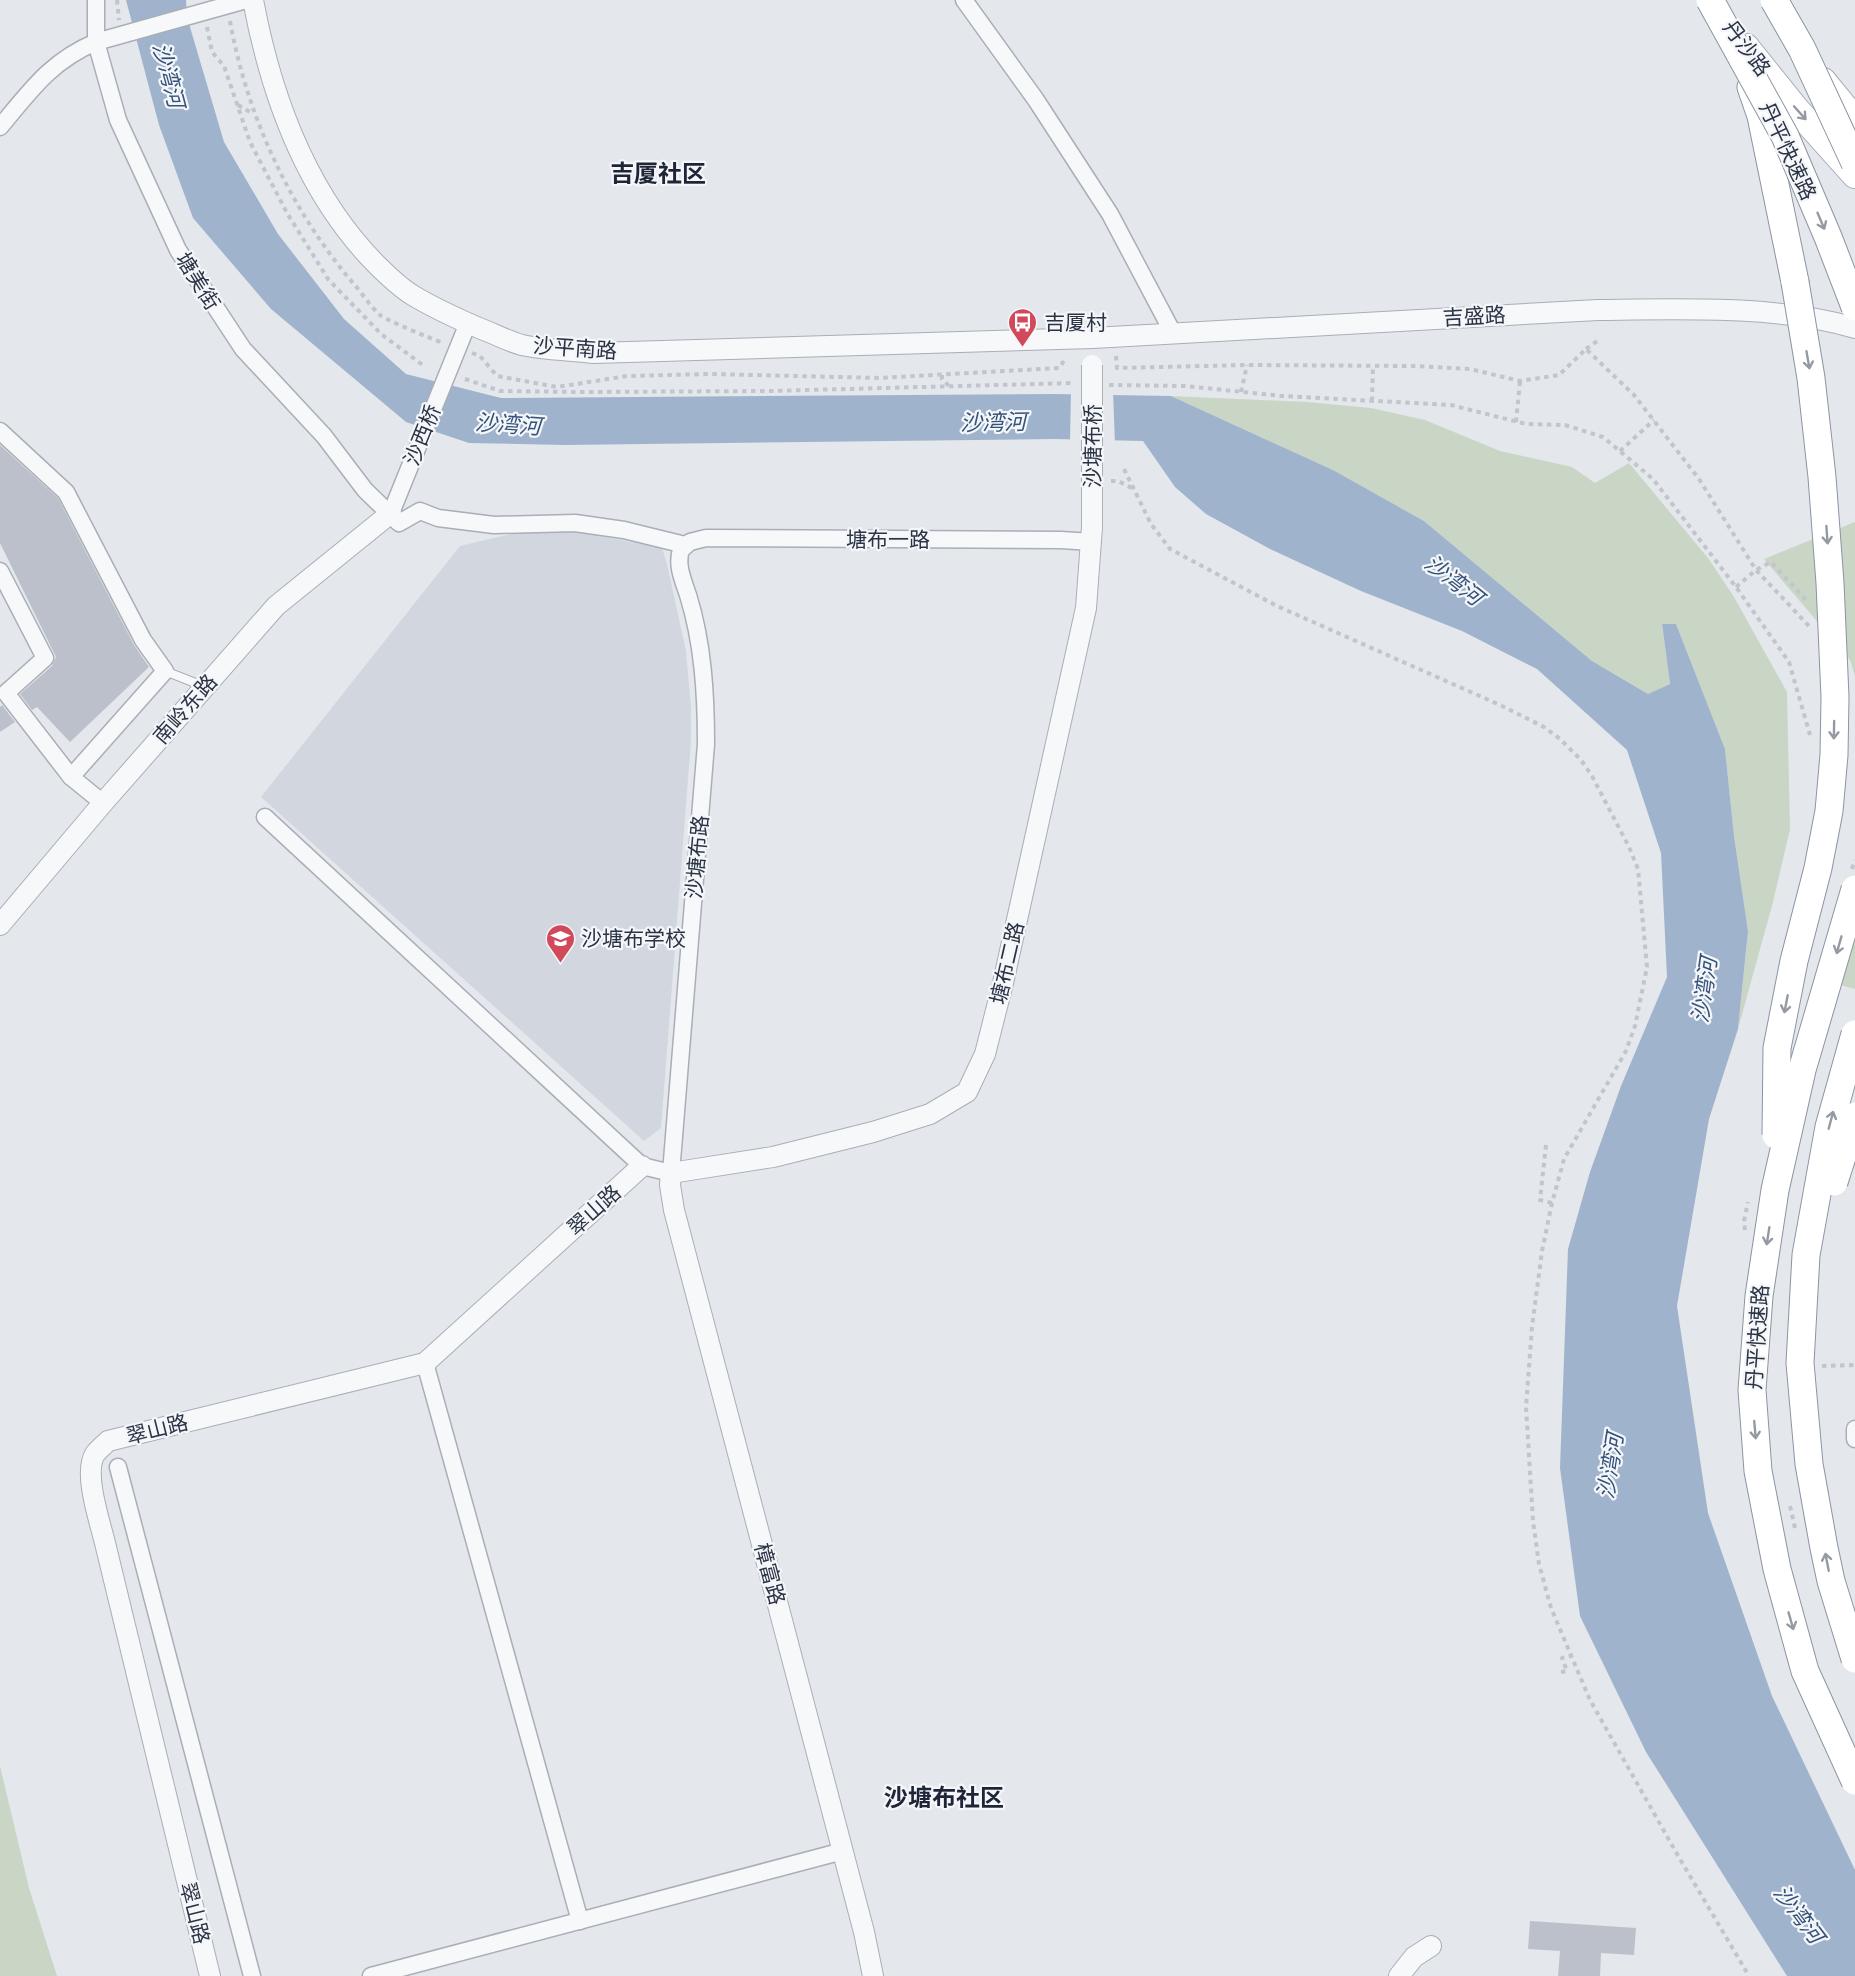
<svg xmlns="http://www.w3.org/2000/svg" width="1855" height="1976" viewBox="0 0 1855 1976" font-family="Raleway,'Noto Sans SC',sans-serif">
<rect width="100%" height="100%" fill="#e4e7ec"/>
<polygon fill="#d2d6de" points="580,532 662,548 667,564 686,651 691,707 691,740 661,1128 644,1141 261,797 460,546 515,533"/>
<g fill="#c9d6c5">
<polygon points="1171,396 1307,402 1371,408 1425,420 1500,451 1572,467 1595,483 1629,463 1708,558 1734,597 1787,692 1790,829 1773,902 1738,1029 1748,931 1734,836 1725,749 1676,624 1662,625 1670,684 1648,694 1592,661 1424,521 1333,470"/>
<polygon points="1855,522 1855,676 1850,660 1764,559"/>
<polygon points="1855,921 1855,989 1837,984"/>
<polygon points="0,1766 29,1888 57,1976 0,1976"/>
</g>
<polygon fill="#9fb4cc" points="126,0 186,0 187,17 224,142 278,234 344,319 406,374 501,398 1054,394 1171,396 1333,470 1424,521 1592,661 1648,694 1670,684 1662,624 1676,624 1725,749 1734,836 1748,931 1738,1029 1709,1119 1677,1306 1708,1513 1772,1696 1855,1870 1855,1976 1787,1976 1646,1752 1580,1616 1560,1468 1568,1249 1590,1172 1621,1086 1667,977 1661,853 1627,750 1537,669 1462,631 1361,591 1270,549 1206,514 1175,487 1143,441 1055,439 565,445 469,443 406,422 271,309 193,218 159,125"/>
<polygon fill="#e4e7ec" points="1071,391 1113,392 1115,444 1070,442"/>
<g fill="#bbc0ca">
<polygon points="0,445 58,498 134,645 149,667 70,742 37,707 32,710 20,694 52,666 56,657 0,543"/>
<polygon points="2,705 15,722 0,732 0,707"/>
<polygon points="1530,1921 1636,1928 1634,1955 1601,1953 1600,1976 1558,1976 1560,1951 1528,1949"/>
</g>
<g fill="none" stroke-linecap="round" stroke-linejoin="round">
<defs>
<polyline id="service" points="165,671 203,686"/>
<g id="minor">
<polyline points="96,0 96,42 118,120 178,250 243,349 324,436 365,490 399,523 420,511 438,518 494,525 575,523 624,530 685,545"/>
<polyline points="964,0 1036,100 1110,214 1173,333"/>
<path d="M0,127C31,90 51,61 96,42L246,0"/>
<polyline points="0,431 66,492 143,640 165,671 71,777 103,803"/>
<polyline points="391,513 468,323"/>
<polyline points="0,571 45,658 6,693 71,777"/>
<path d="M265,817L642,1166L671,1173L706,744C706,694 703,643 688,595C683,580 676,565 681,550L690,542L706,538L1061,540L1092,542"/>
<polyline points="425,1363 580,1921"/>
<polyline points="1855,1429 1855,1439"/>
<polyline points="118,1467 252,1976"/>
<polyline points="371,1976 843,1851"/>
</g>
<g id="tertiary">
<path d="M253,0C271,96 306,193 376,264C387,275 400,288 414,296C434,308 458,319 479,328C493,333 507,341 522,345C543,350 571,350 594,353L1093,338L1598,310C1678,309 1779,305 1855,328"/>
<polyline points="0,925 103,803 276,606 391,513"/>
<path d="M210,1976L105,1543C100,1522 83,1473 95,1454C98,1450 104,1445 108,1441L425,1363L642,1166"/>
<polyline points="873,1976 864,1932 674,1210 670,1185 671,1173 773,1157 873,1132 930,1114 967,1092 985,1054 1003,983 1086,608 1092,527"/>
<polyline points="1399,1976 1414,1957 1431,1946"/>
</g>
<g id="primary">
<polyline points="1746,47 1795,108 1855,175"/>
<polyline points="1823,81 1855,120"/>
</g>
<polyline id="trunk" points="1751,87 1761,116 1795,282"/>
</defs>
<use href="#service" stroke="#a9aeb7" stroke-width="10"/>
<use href="#minor" stroke="#a9aeb7" stroke-width="19"/>
<use href="#tertiary" stroke="#a9aeb7" stroke-width="22"/>
<use href="#primary" stroke="#a3abb8" stroke-width="28"/>
<use href="#trunk" stroke="#8b94a3" stroke-width="29"/>
<g stroke="#c2c5cb" stroke-width="4" stroke-dasharray="4.5 4.5" stroke-linecap="butt">
<polyline points="117,0 119,20"/>
<path d="M230,21C247,116 290,209 353,283C362,293 370,306 380,315C390,322 430,338 443,343"/>
<polyline points="207,27 212,52 224,66 250,142 287,213 328,279 381,334 424,366"/>
<polyline points="238,105 252,113"/>
<polyline points="1586,349 1600,339"/>
<polyline points="472,353 480,356 497,376 557,387 627,376 711,374 880,378 1059,368 1066,358"/>
<polyline points="1116,356 1117,368 1247,365 1413,366 1470,369 1520,381 1559,375 1586,349 1634,395 1699,479 1756,570 1809,626"/>
<polyline points="942,375 942,379 950,387"/>
<polyline points="465,379 500,391 581,392 770,391 1074,383"/>
<polyline points="1109,385 1185,386 1282,396 1451,405 1526,424 1565,425 1603,437 1653,479 1736,587 1789,662 1810,735"/>
<polyline points="1241,392 1247,365"/>
<polyline points="1372,401 1373,367"/>
<polyline points="1516,422 1520,381"/>
<polyline points="1620,451 1654,420"/>
<polyline points="1124,469 1151,524 1170,549 1277,606 1500,705 1544,727 1560,739 1581,760 1592,776 1629,847 1638,869 1647,967 1635,1026 1626,1051 1564,1159 1552,1203 1542,1251 1532,1327 1526,1407 1533,1521 1539,1564 1551,1608 1590,1700 1677,1854 1749,1976"/>
<polyline points="1111,481 1118,481 1132,488"/>
<polyline points="1736,587 1756,570 1771,562 1808,602"/>
<polyline points="1852,869 1855,860"/>
<polyline points="1546,1145 1540,1200 1552,1203"/>
<polyline points="1745,1230 1744,1221 1748,1202"/>
<polyline points="1822,1366 1855,1365"/>
<polyline points="1790,1506 1795,1528"/>
<polyline points="1561,1672 1567,1671 1562,1658 1570,1656"/>
</g>
<use href="#service" stroke="#f7f8fa" stroke-width="8"/>
<use href="#minor" stroke="#f7f8fa" stroke-width="16"/>
<use href="#tertiary" stroke="#f7f8fa" stroke-width="20"/>
<use href="#primary" stroke="#fff" stroke-width="26"/>
<use href="#trunk" stroke="#fff" stroke-width="27"/>
<defs>
<polyline id="tertiary-bridge" points="1092,527 1092,365"/>
<g id="trunk-bridge">
<polyline points="1710,0 1785,136 1828,237 1855,307"/>
<polyline points="1774,0 1802,49 1855,163"/>
<polyline points="1855,889 1802,1070 1775,1190 1759,1296 1752,1390 1758,1471 1777,1569 1805,1671 1855,1781"/>
<polyline points="1855,1034 1829,1127 1806,1255 1800,1363 1809,1464 1824,1548 1831,1581 1855,1659"/>
<polyline points="1776,1135 1777,1048 1794,961 1818,868 1829,811 1834,755 1835,697 1830,583 1822,477 1811,378 1795,282"/>
<polyline points="1834,1182 1855,1116"/>
</g>
</defs>
<use href="#tertiary-bridge" stroke="#a9aeb7" stroke-width="22" stroke-linecap="butt"/>
<use href="#trunk-bridge" stroke="#8b94a3" stroke-width="29" stroke-linecap="butt"/>
<use href="#tertiary-bridge" stroke="#f7f8fa" stroke-width="20"/>
<use href="#trunk-bridge" stroke="#fff" stroke-width="27"/>
</g>
<defs><path id="oneway-shaft" d="M-6 0H5M1.5-3L5.5 0L1.5 3" fill="none" stroke-width="1.6" stroke-linecap="round" stroke-linejoin="round" transform="scale(1.5)"/></defs>
<g stroke="#959aa2">
<use href="#oneway-shaft" transform="translate(1800 113) rotate(48)"/>
<use href="#oneway-shaft" transform="translate(1821 221) rotate(67)"/>
<use href="#oneway-shaft" transform="translate(1808 360) rotate(80)"/>
<use href="#oneway-shaft" transform="translate(1827 535) rotate(86)"/>
<use href="#oneway-shaft" transform="translate(1834 730) rotate(91)"/>
<use href="#oneway-shaft" transform="translate(1839 945) rotate(106)"/>
<use href="#oneway-shaft" transform="translate(1786 1004) rotate(101)"/>
<use href="#oneway-shaft" transform="translate(1831 1120) rotate(-75)"/>
<use href="#oneway-shaft" transform="translate(1768 1236) rotate(99)"/>
<use href="#oneway-shaft" transform="translate(1755 1430) rotate(85)"/>
<use href="#oneway-shaft" transform="translate(1827 1562) rotate(-101)"/>
<use href="#oneway-shaft" transform="translate(1791 1621) rotate(74)"/>
</g>
<defs>
<symbol id="bus-pin" viewBox="-11 -11 22 30"><path d="M0 17L-7.5 6A9.5 9.5 0 1 1 7.5 6Z" fill="#d1495b" stroke="#f4f6f9"/><path d="M-5-6H5V4H4V6H2V4H-2V6H-4V4H-5ZM-3.5-4V0h7V-4ZM-3.5 1.2v1.5H-2V1.2ZM2 1.2v1.5H3.5V1.2Z" fill="#fff"/></symbol>
<symbol id="school-pin" viewBox="-11 -11 22 30"><path d="M0 17L-7.5 6A9.5 9.5 0 1 1 7.5 6Z" fill="#d1495b" stroke="#f4f6f9"/><path d="M0-5L7-2L0 1L-7-2ZM-4 1L0 2.5L4 1V4Q0 6-4 4Z" fill="#fff"/></symbol>
</defs>
<g fill-rule="evenodd">
<use href="#bus-pin" x="1006" y="306" width="33" height="45"/>
<use href="#school-pin" x="544" y="922" width="33" height="45"/>
</g>
<g text-anchor="middle" dominant-baseline="central" stroke-width="4.5" stroke-linejoin="round" paint-order="stroke">
<g font-size="21" fill="#2b3445" stroke="#f4f6f9">
<text transform="translate(1747 48) rotate(53)">丹沙路</text>
<text transform="translate(1788 151) rotate(65)">丹平快速路</text>
<text transform="translate(198 281) rotate(58)">塘美街</text>
<text transform="translate(1474 316) rotate(-3)">吉盛路</text>
<text transform="translate(575 348) rotate(4)">沙平南路</text>
<text transform="translate(422 435) rotate(-68)">沙西桥</text>
<text transform="translate(1092 446) rotate(-90)">沙塘布桥</text>
<text x="888" y="539">塘布一路</text>
<text transform="translate(185 709) rotate(-49)">南岭东路</text>
<text transform="translate(697 857) rotate(-85)">沙塘布路</text>
<text transform="translate(1007 963) rotate(-77)">塘布二路</text>
<text transform="translate(594 1210) rotate(-42)">翠山路</text>
<text transform="translate(1757 1337) rotate(-86)">丹平快速路</text>
<text transform="translate(157 1429) rotate(-14)">翠山路</text>
<text transform="translate(770 1574) rotate(75)">樟富路</text>
<text transform="translate(195 1913) rotate(76)">翠山路</text>
</g>
<g font-size="21" fill="#2b3445" stroke="#f4f6f9" text-anchor="start">
<text x="1044" y="322">吉厦村</text>
<text x="581" y="938">沙塘布学校</text>
</g>
<g font-size="22" font-style="italic" fill="#34527a" stroke="#f4f6f9">
<text transform="translate(169 75) rotate(75)">沙湾河</text>
<text transform="translate(993 422) rotate(-1)">沙湾河</text>
<text transform="translate(508 424) rotate(4)">沙湾河</text>
<text transform="translate(1454 580) rotate(38)">沙湾河</text>
<text transform="translate(1704 990) rotate(-82)">沙湾河</text>
<text transform="translate(1610 1466) rotate(-81)">沙湾河</text>
<text transform="translate(1799 1914) rotate(53)">沙湾河</text>
</g>
<g font-size="24" font-weight="bold" fill="#1d2536" stroke="#f4f6f9">
<text x="658" y="173">吉厦社区</text>
<text x="944" y="1797">沙塘布社区</text>
</g>
</g>
</svg>
